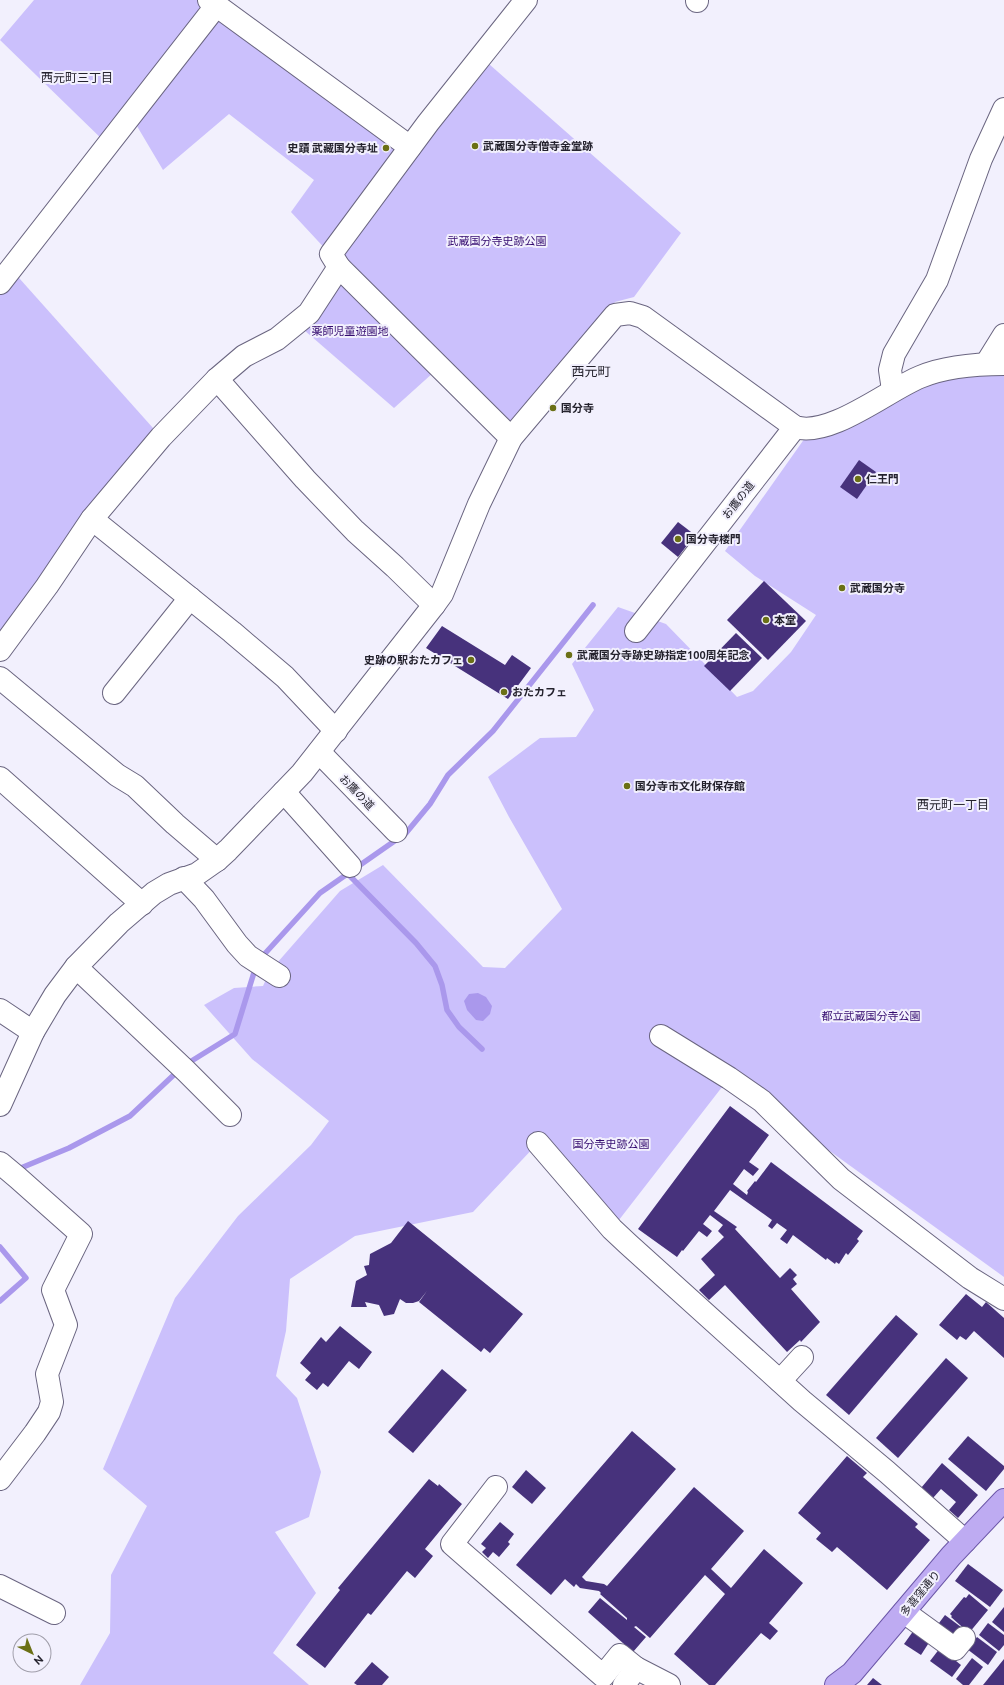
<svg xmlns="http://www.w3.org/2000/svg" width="1004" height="1685" viewBox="0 0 1004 1685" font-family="Ubuntu,'Noto Sans JP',sans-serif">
<rect width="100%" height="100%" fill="#f2f0fd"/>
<g fill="#cbc0fc">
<polygon points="34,0 209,0 410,147 481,57 681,233 634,297 615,302 532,415 512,427 330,254 291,212 314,180 229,114 163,170 131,116 108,145 0,40"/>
<polygon points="11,269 161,437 0,650 0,283"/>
<polygon points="338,281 344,284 434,372 394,408 304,330"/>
<polygon points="1004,364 1004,1277 729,1078 612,1229 538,1143 473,1212 355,1236 290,1279 286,1331 276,1376 297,1398 321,1472 309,1517 275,1532 316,1593 273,1653 309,1685 80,1685 110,1633 111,1575 147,1506 103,1469 175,1298 238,1216 311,1145 329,1121 252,1059 204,1005 234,988 263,986 270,971 340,891 383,865 483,967 505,968 562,909 509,817 488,777 540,738 576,737 594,710 572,664 618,607 666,624 737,697 753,691 791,652 816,615 755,576 725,551 812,428 893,390"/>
</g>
<polygon fill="#aa98ec" points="478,993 486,997 492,1006 490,1014 483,1021 476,1020 467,1010 464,1001 469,994"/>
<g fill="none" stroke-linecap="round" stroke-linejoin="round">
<g stroke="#aa98ec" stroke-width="5.5">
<polyline points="347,873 416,943 435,966 442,985 447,1010 459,1027 482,1049"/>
<polyline points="260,959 320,893 406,833 430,804 448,775 493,731 593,605"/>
<polyline points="185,1065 235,1034 256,966"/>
<polyline points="16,1170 69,1148 130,1116 179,1070"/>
<polyline points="0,1247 26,1278 0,1301"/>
</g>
</g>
<g fill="#47327c">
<polygon points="859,460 876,472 857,499 840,487"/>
<polygon points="678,522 695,535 678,557 661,543"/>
<polygon points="764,581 806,621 768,660 727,620"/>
<polygon points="442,626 505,665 512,655 531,668 508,699 426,648"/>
<polygon points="736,633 762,658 730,691 704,666"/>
<polygon points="730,1106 769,1135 749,1162 759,1169 753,1176 744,1169 733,1184 747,1195 748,1192 747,1191 755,1181 756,1182 771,1162 863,1231 857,1239 859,1241 848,1255 846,1253 839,1264 836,1262 835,1264 827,1258 826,1260 793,1235 787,1244 780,1239 787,1230 777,1223 772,1229 768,1226 772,1220 730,1190 714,1211 737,1227 735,1229 780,1278 790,1268 797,1275 793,1279 797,1284 791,1289 820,1322 801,1342 800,1340 787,1352 725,1285 709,1300 699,1290 715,1275 701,1259 724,1237 718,1231 723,1225 710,1215 703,1224 712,1231 707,1237 699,1231 683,1251 682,1250 677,1257 638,1229"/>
<polygon points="408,1221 523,1314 490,1353 484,1348 481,1352 419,1302 427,1291 419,1301 413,1303 406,1303 400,1299 394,1314 384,1316 379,1305 365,1302 367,1307 351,1307 356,1281 367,1275 364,1266 369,1265 370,1254 391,1243"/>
<polygon points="966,1294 982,1307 986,1302 1004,1318 1004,1358 974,1331 966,1340 960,1336 957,1340 939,1325"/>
<polygon points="896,1315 918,1334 849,1415 826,1395"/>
<polygon points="340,1326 372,1352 359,1369 349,1361 328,1387 323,1383 317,1390 305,1380 311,1373 300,1363 321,1337 326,1342"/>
<polygon points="946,1358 968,1378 898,1458 876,1438"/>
<polygon points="442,1369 467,1390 413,1453 388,1432"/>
<polygon points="632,1431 676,1469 582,1577 586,1581 604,1584 607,1586 694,1487 744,1531 711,1569 731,1588 764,1549 803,1583 769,1623 778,1631 770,1640 761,1633 715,1685 709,1685 674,1654 725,1594 705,1575 650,1638 636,1626 634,1627 646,1637 633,1652 588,1612 600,1598 627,1620 627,1618 600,1594 601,1593 599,1591 580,1588 576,1584 574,1587 565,1579 551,1595 516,1565"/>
<polygon points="968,1436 1004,1466 1004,1469 986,1491 948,1459"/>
<polygon points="847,1456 867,1473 863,1477 918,1524 915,1527 930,1540 887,1590 837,1547 832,1552 816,1539 821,1533 798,1513"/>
<polygon points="942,1463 978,1495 958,1518 949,1510 956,1502 941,1489 933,1498 921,1488"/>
<polygon points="526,1470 546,1488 532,1504 512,1487"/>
<polygon points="429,1479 438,1486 439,1484 462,1504 425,1549 433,1556 415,1578 407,1571 371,1615 368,1613 325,1668 296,1645 340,1590 338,1588"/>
<polygon points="500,1522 514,1534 508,1542 510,1544 499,1557 493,1552 488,1558 482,1552 486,1548 481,1544"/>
<polygon points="968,1564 1003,1590 990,1607 955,1581"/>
<polygon points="969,1594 988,1610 969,1633 951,1617 952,1616 950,1614 964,1597 966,1598"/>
<polygon points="1004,1607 1004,1632 992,1622"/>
<polygon points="945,1615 961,1627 953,1639 936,1627"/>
<polygon points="988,1623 1004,1635 1004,1645 999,1651 979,1635"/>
<polygon points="914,1630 930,1641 921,1655 904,1644"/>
<polygon points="977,1637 997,1652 988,1665 967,1649"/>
<polygon points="940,1648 961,1665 952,1677 930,1661"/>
<polygon points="972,1658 983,1667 969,1685 963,1685 956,1679"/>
<polygon points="1004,1659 1004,1685 983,1685"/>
<polygon points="372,1662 389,1677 382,1685 357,1685 354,1683"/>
<polygon points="873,1678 882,1685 867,1685"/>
</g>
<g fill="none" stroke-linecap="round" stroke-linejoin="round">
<defs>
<g id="minor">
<polyline points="209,0 410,147"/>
<polyline points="697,1 697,0"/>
<polyline points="0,283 216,6"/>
<polyline points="986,364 1004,335"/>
<polyline points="217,379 305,479 355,531 395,567 434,605"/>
<polyline points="893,390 890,370 894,354 937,280 981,159 1004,109"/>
<polyline points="511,438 339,267 331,254 428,123 526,0"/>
<polyline points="92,519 232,632 285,677 336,731"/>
<polyline points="636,631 795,427"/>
<polyline points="0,650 47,586 92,519 161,437 217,379 244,356 277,339 309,313 339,267"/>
<polyline points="0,678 117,775 135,786 175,824 217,860"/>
<polyline points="114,693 190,598"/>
<polyline points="319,752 396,831"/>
<polyline points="0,778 142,904"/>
<polyline points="284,792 350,866"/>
<polyline points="184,878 204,899 237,944 248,956 279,976"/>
<polyline points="76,967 186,1071 230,1115"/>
<polyline points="0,1010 33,1032"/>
<polyline points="661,1036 729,1078 762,1101 841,1179 970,1278 1004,1299"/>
<path d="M0,1105L33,1032L55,995L76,967L119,923L154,893L169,884L197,874L217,860L228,850L302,773L434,605L442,594L479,504L511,438L615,315L630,313L643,317L795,427C830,438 888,390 920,377C946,366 976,364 1004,364"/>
<polyline points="538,1143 612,1229 628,1244 802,1401 887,1472 965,1541"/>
<polyline points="0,1163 18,1178 81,1234 53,1290 66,1325 47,1374 52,1402 49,1412 35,1433 0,1479"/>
<polyline points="780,1381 802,1357"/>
<polyline points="496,1487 452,1544 603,1676 620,1655 636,1668"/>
<polyline points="0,1586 54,1613"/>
<polyline points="904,1612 955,1649 964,1638"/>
<polyline points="624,1685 636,1668 669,1685"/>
</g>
<polyline id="major" points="836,1685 852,1673 951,1556 1004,1500"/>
</defs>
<use href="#minor" stroke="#6a6580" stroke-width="24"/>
<use href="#major" stroke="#6c57a8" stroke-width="24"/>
<use href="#minor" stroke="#fff" stroke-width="22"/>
<use href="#major" stroke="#beabf2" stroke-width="22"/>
</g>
<g fill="#6b7016" stroke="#f2f0fd" stroke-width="1.5">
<circle cx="475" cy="146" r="4"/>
<circle cx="386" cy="148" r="4"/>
<circle cx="553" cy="408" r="4"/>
<circle cx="858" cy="479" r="4"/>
<circle cx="678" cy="539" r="4"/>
<circle cx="842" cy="588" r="4"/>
<circle cx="766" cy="620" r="4"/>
<circle cx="569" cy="655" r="4"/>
<circle cx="471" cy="660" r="4"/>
<circle cx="504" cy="692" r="4"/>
<circle cx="627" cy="786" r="4"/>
</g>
<g text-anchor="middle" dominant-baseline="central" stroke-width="4" stroke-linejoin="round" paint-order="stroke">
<g font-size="11" font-weight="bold" fill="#24222d" stroke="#f2f0fd" text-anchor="start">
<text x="483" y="146">武蔵国分寺僧寺金堂跡</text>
<text x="378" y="148" text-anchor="end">史蹟 武藏国分寺址</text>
<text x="561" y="408">国分寺</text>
<text x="866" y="479">仁王門</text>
<text x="686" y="539">国分寺楼門</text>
<text x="850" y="588">武蔵国分寺</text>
<text x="774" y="620">本堂</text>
<text x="577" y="655">武蔵国分寺跡史跡指定100周年記念</text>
<text x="463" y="660" text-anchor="end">史跡の駅おたカフェ</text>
<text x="512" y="692">おたカフェ</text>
<text x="635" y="786">国分寺市文化財保存館</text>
</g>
<g font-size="11" fill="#340b6f" stroke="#f2f0fd">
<text x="497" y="241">武蔵国分寺史跡公園</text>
<text x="350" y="331">薬師児童遊園地</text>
<text x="871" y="1016">都立武蔵国分寺公園</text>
<text x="611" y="1144">国分寺史跡公園</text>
</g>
<g font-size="11" fill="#24222d" stroke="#f2f0fd">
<text transform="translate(738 500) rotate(-52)">お鷹の道</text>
<text transform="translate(357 792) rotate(46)">お鷹の道</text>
<text transform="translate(920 1593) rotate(-50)">多喜窪通り</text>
</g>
<g font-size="12" fill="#24222d" stroke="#f2f0fd">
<text x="77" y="77">西元町三丁目</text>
<text x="953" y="804">西元町一丁目</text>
</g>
<g font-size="13" fill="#24222d" stroke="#f2f0fd">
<text x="591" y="371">西元町</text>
</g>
</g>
<g transform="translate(32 1653) rotate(137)"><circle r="19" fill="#f2f0fd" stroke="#a09eaa"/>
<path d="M0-3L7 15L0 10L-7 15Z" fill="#6b7016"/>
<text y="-6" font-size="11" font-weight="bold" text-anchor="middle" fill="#24222d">N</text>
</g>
</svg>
